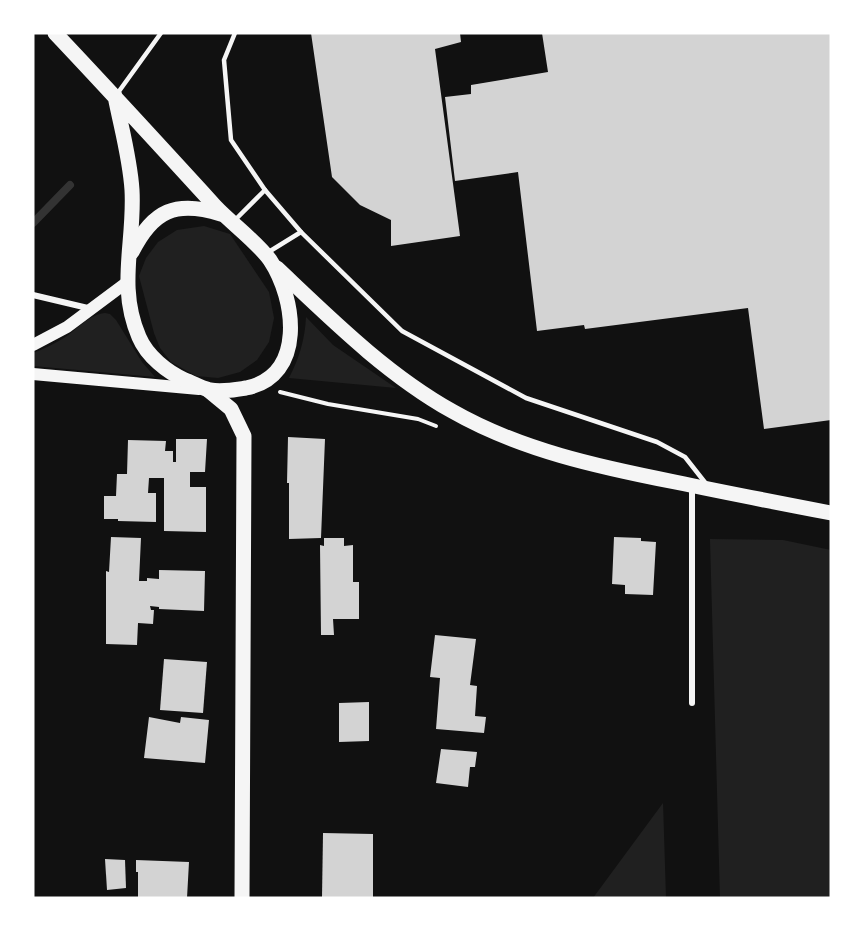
<svg xmlns="http://www.w3.org/2000/svg" width="864" height="931" viewBox="0 0 864 931" font-family="Lora,serif">
<rect width="100%" height="100%" fill="#111"/>
<g fill="#202020">
<polygon points="204,226 230,234 269,292 274,318 269,342 257,360 240,372 218,378 196,376 171,362 160,348 154,333 139,276 146,258 158,242 177,230"/>
<path d="M105,313L110,314L116,320L142,362L155,377L33,366V353C44,349 54,344 64,338C78,329 88,315 105,313Z"/>
<path d="M306,317L333,345L396,388L289,378C299,359 305,339 306,317Z"/>
<polygon points="710,539 783,540 831,550 831,898 720,898"/>
<polygon points="663,803 666,898 593,898"/>
</g>
<g fill="none" stroke-linecap="round" stroke-linejoin="round">
<polyline stroke="#333" stroke-width="8" points="33,223 70,185"/>
</g>
<g fill="#d3d3d3">
<polygon points="311,33 460,33 461,42 435,49 460,236 391,246 391,220 360,205 332,177"/>
<polygon points="542,33 831,33 831,420 764,429 748,308 585,329 584,325 537,331 518,172 455,181 445,97 471,94 471,85 548,72"/>
<polygon points="288,437 325,439 321,538 289,539 289,483 287,483"/>
<polygon points="176,439 207,439 205,472 190,472 190,487 206,487 206,532 164,531 164,478 149,478 148,493 156,493 156,522 118,521 118,519 104,519 104,496 116,496 117,474 127,474 128,440 166,441 165,451 173,451 173,462 176,462"/>
<polygon points="111,537 141,538 139,581 147,581 147,578 159,579 159,570 205,571 204,611 159,609 159,607 150,606 151,610 154,610 153,624 138,623 137,645 106,644 106,571 109,572"/>
<polygon points="614,537 641,538 641,541 656,542 653,595 625,594 625,585 612,584"/>
<polygon points="324,538 344,538 344,546 353,545 353,582 359,582 359,619 333,619 334,635 321,635 320,545 324,546"/>
<polygon points="435,635 476,639 470,685 477,686 475,716 486,717 484,733 436,729 440,678 430,677"/>
<polygon points="164,659 207,662 203,713 160,710"/>
<polygon points="369,702 369,741 339,742 339,703"/>
<polygon points="149,717 180,723 181,717 209,720 205,763 144,758"/>
<polygon points="441,749 477,752 475,767 470,767 468,787 436,783"/>
<polygon points="323,833 373,834 373,898 322,898"/>
<polygon points="105,859 125,860 126,888 107,890"/>
<polygon points="136,860 189,862 187,898 138,898 138,872 136,872"/>
</g>
<g fill="none" stroke-linecap="round" stroke-linejoin="round">
<polyline stroke="#f5f5f5" stroke-width="4" points="280,392 328,404 418,419 436,426"/>
<g stroke="#f5f5f5" stroke-width="4.5">
<polyline points="235,33 224,60 231,140 265,190 301,232 402,331 526,398 657,442 685,457 707,485"/>
<polyline points="117,94 161,33"/>
<polyline points="235,220 265,190"/>
<polyline points="267,253 301,232"/>
</g>
<g stroke="#f5f5f5" stroke-width="6">
<polyline points="33,295 92,309"/>
<polyline points="692,486 692,703"/>
</g>
<g stroke="#f5f5f5" stroke-width="12">
<polyline points="33,345 67,327 126,283"/>
<polyline points="33,374 199,389"/>
</g>
<g stroke="#f5f5f5" stroke-width="15">
<path d="M55,33C109,90 162,148 215,206C231,223 257,242 270,260C296,299 306,376 246,388C233,390 223,392 210,390C201,388 193,383 185,380C167,372 147,356 139,337C117,286 135,242 132,190C130,158 121,127 115,96"/>
<path d="M132,252C153,210 176,200 221,214"/>
<path d="M277,268C331,319 386,374 452,411C520,450 599,467 675,482C727,493 779,503 831,513"/>
<polyline points="208,390 231,409 244,436 242,898"/>
</g>
</g>
<rect width="864" height="931" fill="none" stroke="#ffffff" stroke-width="69"/>
</svg>
